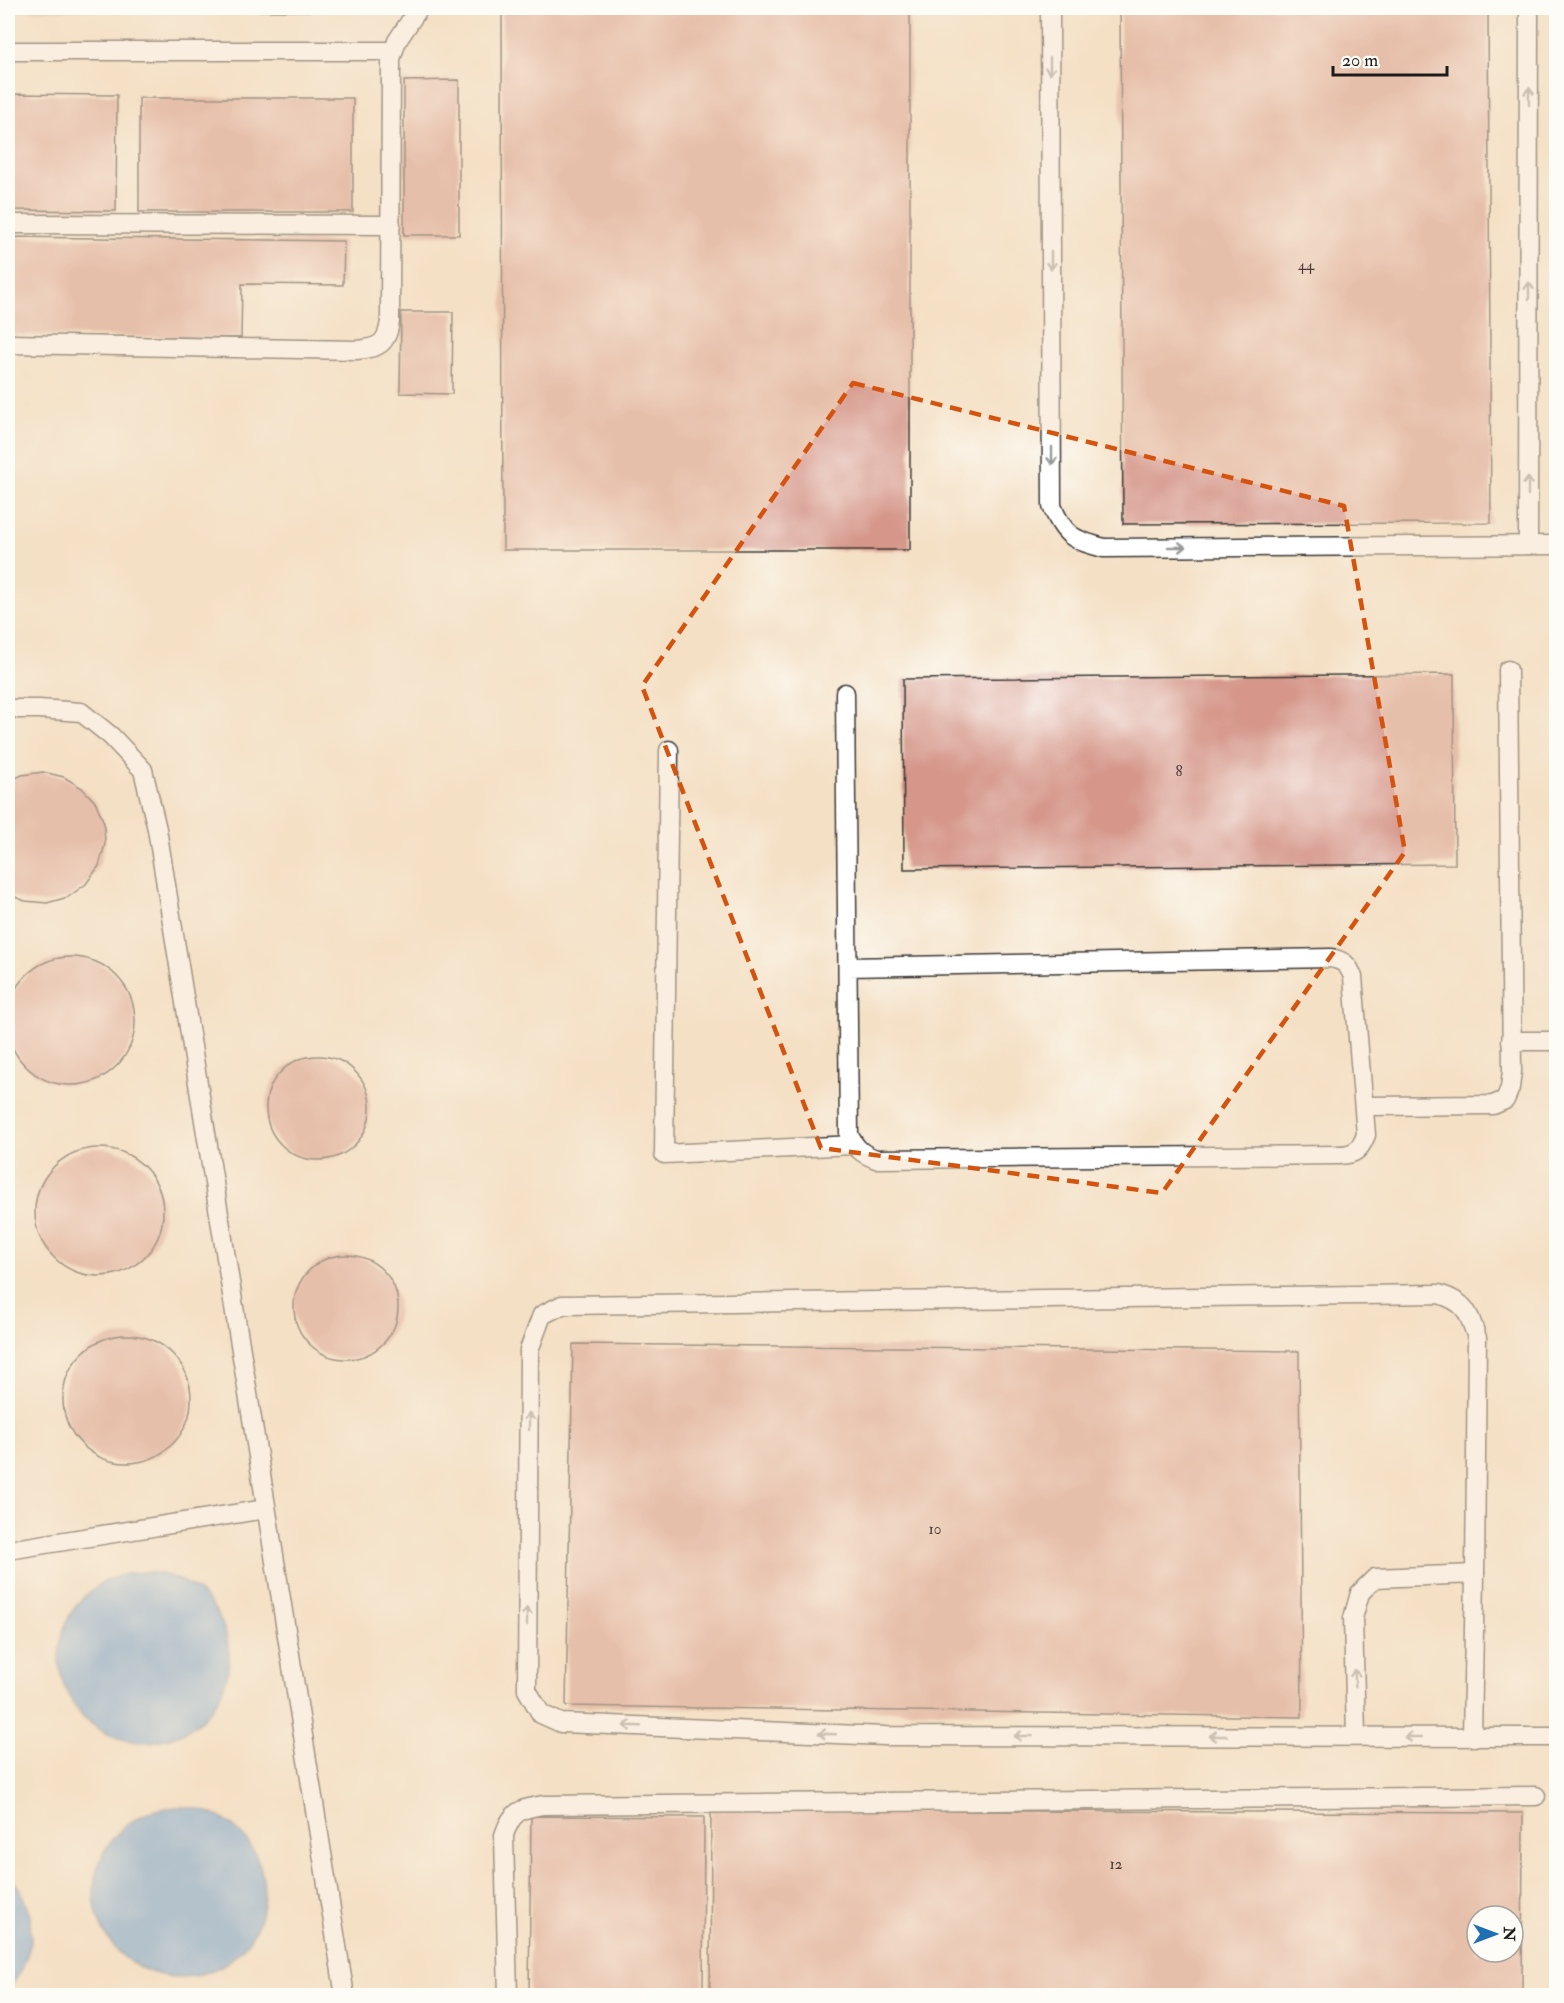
<svg xmlns="http://www.w3.org/2000/svg" width="1564" height="2003" viewBox="0 0 1564 2003" font-family="'IM FELL Double Pica',serif">
<rect width="100%" height="100%" fill="#fdfcf7"/>
<filter id="ink" filterUnits="userSpaceOnUse"><feTurbulence type="fractalNoise" baseFrequency=".0167" numOctaves="2"/><feDisplacementMap in="SourceGraphic" scale="12" xChannelSelector="R" yChannelSelector="G"/><feConvolveMatrix kernelMatrix="1 2 1 2 8 2 1 2 1" color-interpolation-filters="sRGB"/></filter>
<filter id="wash" filterUnits="userSpaceOnUse"><feTurbulence type="fractalNoise" baseFrequency=".008" numOctaves="4" result="noise"/><feDisplacementMap in="SourceGraphic" scale="24" xChannelSelector="R" yChannelSelector="G"/><feGaussianBlur stdDeviation="1.35" result="paint"/><feColorMatrix in="noise" values="0 0 0 0 0 0 0 0 0 0 0 0 0 0 0 0 0 1.4 0 .05"/><feComposite in="paint" operator="in"/></filter>
<g filter="url(#wash)">
<rect width="100%" height="100%" fill="#f4e0c5"/>
<g fill="#669ed4" stroke="#415d78" stroke-width="1.5">
<circle cx="144" cy="1657" r="85"/>
<circle cx="179" cy="1892" r="85"/>
<polygon points="8,1872 21,1891 30,1916 31,1943 22,1970 8,1990"/>
</g>
<g id="blocks">
<g fill="#d6978a" fill-rule="evenodd">
<polygon points="8,8 362,8 362,11 8,10"/>
<polygon points="502,8 910,8 910,550 503,550"/>
<polygon points="1120,8 1488,8 1491,523 1123,524"/>
<polygon points="459,80 459,235 404,235 404,81"/>
<polygon points="8,94 117,95 116,211 8,210"/>
<rect x="139" y="98" width="214" height="114"/>
<polygon points="8,237 344,241 343,285 242,284 241,338 8,335"/>
<polygon points="401,312 453,312 452,394 400,393"/>
<polygon points="1454,674 1455,864 904,869 903,679"/>
<polygon points="43,772 64,777 82,788 96,803 104,823 105,844 99,866 86,884 68,897 47,903 25,901 8,894 8,782 22,775"/>
<circle cx="71" cy="1021" r="64"/>
<circle cx="318" cy="1108" r="52"/>
<circle cx="99" cy="1212" r="64"/>
<circle cx="346" cy="1307" r="52"/>
<circle cx="127" cy="1399" r="64"/>
<polygon points="573,1344 1299,1351 1302,1717 566,1706"/>
<path d="M711,1810L1523,1813L1522,1996H710ZM1477,1916H1513V1952H1477Z"/>
<polygon points="531,1816 704,1817 703,1996 529,1996"/>
</g>
</g>
</g>
<g filter="url(#ink)">
<use href="#blocks" fill-opacity="0" stroke="#3c3935" stroke-width="1.5"/>
<g fill="none" stroke-linecap="round" stroke-linejoin="round">
<defs>
<g id="service">
<path d="M1050,8L1052,506C1064,536 1073,540 1104,548L1556,545"/>
<polyline points="8,51 392,51"/>
<polyline points="8,224 391,225"/>
<path d="M8,344L357,350C379,348 387,344 390,321L391,59L397,41L419,8"/>
<polyline points="1528,545 1529,8"/>
<path d="M845,693L849,1135C855,1148 862,1154 876,1159L1338,1155C1355,1155 1360,1150 1366,1135L1353,977C1348,964 1344,961 1331,958L848,967"/>
<polyline points="8,709 39,709 81,712 111,736 143,770 157,829 345,1996"/>
<polyline points="669,750 664,1154 854,1145"/>
<polyline points="1511,1041 1556,1041"/>
<polyline points="1365,1106 1493,1105 1505,1100 1510,1088 1512,1071 1508,670"/>
<polyline points="8,1550 266,1509"/>
<polyline points="1356,1736 1353,1618 1360,1593 1375,1578 1475,1574"/>
<path d="M1472,1737L1475,1574L1477,1338C1468,1312 1467,1303 1439,1294L562,1305L542,1315L529,1350L527,1690L541,1714L561,1723L885,1736L1556,1737"/>
<path d="M508,1996L504,1835C512,1811 520,1809 543,1805L1536,1796"/>
</g>
</defs>
<use href="#service" stroke="#3c3935" stroke-width="21"/>
<use href="#service" stroke="#fff" stroke-width="18"/>
</g>
<defs><path id="oneway-shaft" d="M-6 0H5M1.5-3L5.5 0L1.5 3" fill="none" stroke-width="1.6" stroke-linecap="round" stroke-linejoin="round" transform="scale(1.5)"/></defs>
<g stroke="#999">
<use href="#oneway-shaft" transform="translate(1050 66) rotate(90)"/>
<use href="#oneway-shaft" transform="translate(1529 96) rotate(-90)"/>
<use href="#oneway-shaft" transform="translate(1051 261) rotate(90)"/>
<use href="#oneway-shaft" transform="translate(1529 291) rotate(-90)"/>
<use href="#oneway-shaft" transform="translate(1052 456) rotate(90)"/>
<use href="#oneway-shaft" transform="translate(1528 486) rotate(-90)"/>
<use href="#oneway-shaft" transform="translate(1177 547)"/>
<use href="#oneway-shaft" transform="translate(529 1421) rotate(-90)"/>
<use href="#oneway-shaft" transform="translate(527 1616) rotate(-90)"/>
<use href="#oneway-shaft" transform="translate(1355 1678) rotate(-92)"/>
<use href="#oneway-shaft" transform="translate(632 1726) rotate(-178)"/>
<use href="#oneway-shaft" transform="translate(827 1734) rotate(-178)"/>
<use href="#oneway-shaft" transform="translate(1023 1736) rotate(-180)"/>
<use href="#oneway-shaft" transform="translate(1218 1736) rotate(-180)"/>
<use href="#oneway-shaft" transform="translate(1413 1737) rotate(-180)"/>
</g>
</g>
<path d="M0 0H1564V2003H0ZM853,383L1344,506L1405,852L1162,1193L821,1148L642,686Z" fill="#f4e0c5" fill-opacity=".55" fill-rule="evenodd"/>
<path fill="none" stroke="#d4530e" stroke-width="4.5" stroke-dasharray="12 8" stroke-linejoin="round" d="M853,383L1344,506L1405,852L1162,1193L821,1148L642,686Z"/>
<g text-anchor="middle" dominant-baseline="central" stroke-width="4.5" stroke-linejoin="round" paint-order="stroke">
<g font-size="15" fill="#4a3b38">
<text x="1306" y="265">44</text>
<text x="1179" y="771">8</text>
<text x="935" y="1529">10</text>
<text x="1116" y="1864">12</text>
</g>
</g>
<rect width="1564" height="2003" fill="none" stroke="#fdfcf7" stroke-width="30"/>
<g transform="translate(1495 1934) rotate(90)"><circle r="28" fill="#fdfcf7" stroke="#a3a29f" stroke-width="1.5"/>
<path d="M0-4.5L10 22L0 15L-10 22Z" fill="#1f6fb2"/>
<text y="-9" font-size="16" font-weight="bold" text-anchor="middle" fill="#1c1c1c">N</text>
</g>
<path d="M1333 66v9h114v-9" fill="none" stroke="#1c1c1c" stroke-width="3"/>
<text x="1342" y="66" font-size="18" fill="#1c1c1c" stroke="#fdfcf7" stroke-width="4.5" paint-order="stroke">20 m</text>
</svg>
